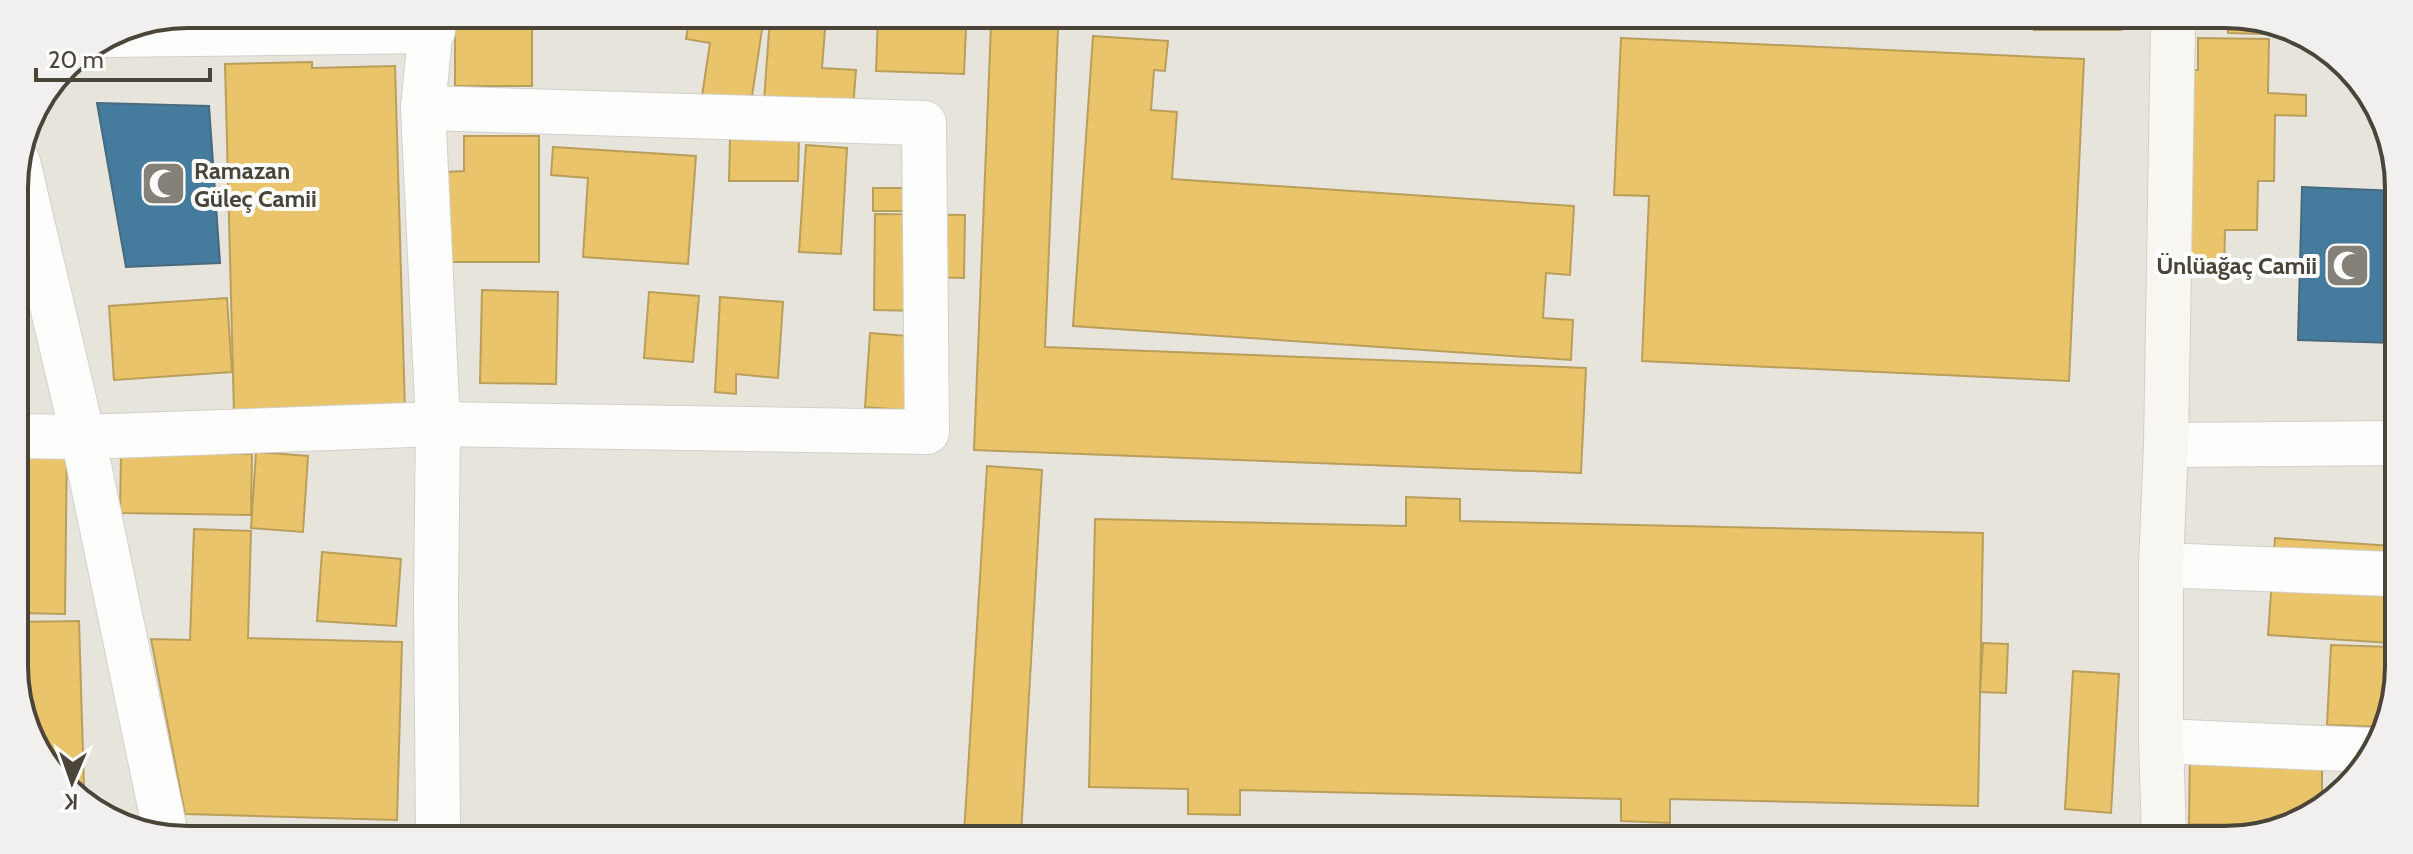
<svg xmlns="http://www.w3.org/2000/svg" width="2413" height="854" viewBox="0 0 2413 854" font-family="Cabin,sans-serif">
<rect width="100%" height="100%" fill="#f4f2ee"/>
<polygon fill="#e7e4dc" points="188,14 2281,23 2356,73 2397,164 2390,722 2331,804 2236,840 132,831 57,781 17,700 14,176 32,111 73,57 122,27"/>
<g fill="#e9c46a" stroke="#ba9e5b" stroke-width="2">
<polygon points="690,16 764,16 751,103 702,96 710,43 686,39"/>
<polygon points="770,17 826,17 822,68 856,70 853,108 764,101"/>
<polygon points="878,17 985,17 984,28 966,28 964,74 876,71"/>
<rect x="455" y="19" width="77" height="67"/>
<rect x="2034" y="22" width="87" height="8"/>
<polygon points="2228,23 2266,23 2265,34 2228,33"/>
<polygon points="991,25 1058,29 1045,347 1586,368 1581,473 974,450"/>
<polygon points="1093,36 1168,41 1165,71 1154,70 1151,110 1177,112 1172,179 1574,206 1570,275 1546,273 1543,318 1573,320 1571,360 1073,326"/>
<polygon points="1621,38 2084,59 2069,381 1642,361 1649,196 1614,195"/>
<polygon points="2198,38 2269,39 2268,93 2306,95 2306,116 2275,115 2274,181 2258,181 2257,230 2225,230 2224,276 2172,276 2176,70 2198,70"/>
<polygon points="312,62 312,68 395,66 405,410 234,413 225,64"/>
<polygon points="464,136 539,136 539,262 445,262 446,172 464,171"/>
<polygon points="730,139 799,140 798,181 729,181"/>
<polygon points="806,145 847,148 841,254 799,252"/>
<polygon points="553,147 696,156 688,264 583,257 588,178 551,175"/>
<polygon points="873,188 936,188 935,211 873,211"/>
<polygon points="875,214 965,215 964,278 922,277 922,311 874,310"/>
<polygon points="482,290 558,292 556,384 480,383"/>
<polygon points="649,292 699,296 693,362 644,358"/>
<polygon points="720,297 783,302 778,378 736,374 736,394 715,392"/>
<polygon points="227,298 232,372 114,380 109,306"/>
<polygon points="15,303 25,351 15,351"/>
<polygon points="870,333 932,338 927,412 865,407"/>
<polygon points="16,434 67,434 65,614 17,613"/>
<polygon points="121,452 252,454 251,515 120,513"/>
<polygon points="256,452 308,456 303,532 251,528"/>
<polygon points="987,466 1042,470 1021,835 964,834"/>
<polygon points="1406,497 1460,499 1460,521 1983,533 1978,806 1670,799 1670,823 1621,821 1621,799 1240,790 1240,815 1188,814 1188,789 1089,787 1095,519 1406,526"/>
<polygon points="194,529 251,531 248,638 402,642 397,820 185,814 151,639 190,640"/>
<polygon points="2275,538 2392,546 2391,643 2268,635"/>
<polygon points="322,552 401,559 396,626 317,621"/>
<polygon points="79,621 84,788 67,788 57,781 17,700 17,622"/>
<polygon points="1983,643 2008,644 2006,693 1980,692"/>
<polygon points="2331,645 2391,647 2390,722 2386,727 2327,725"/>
<polygon points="2073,671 2119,674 2111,813 2065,809"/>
<polygon points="2190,749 2322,750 2322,807 2274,825 2189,824"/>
</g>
<g fill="#457b9d" stroke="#476a7f" stroke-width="2">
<polygon points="97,103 209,106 220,263 126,267"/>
<polygon points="2302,187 2397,191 2395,343 2298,340"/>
</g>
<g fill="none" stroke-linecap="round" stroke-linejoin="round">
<defs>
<g id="street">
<polyline points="432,15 423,108 438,424 436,600 438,832"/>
<polyline points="108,35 433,31"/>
<polyline points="18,162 83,437 165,831"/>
<polyline points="16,436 83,437 438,424 927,432 924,123 423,108"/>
<polyline points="2166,445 2394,443"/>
<polyline points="2161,565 2392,574"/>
<polyline points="2161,741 2369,750"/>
</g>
<polyline id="secondary" points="2164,839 2161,741 2161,565 2166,445 2173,23"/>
</defs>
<use href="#street" stroke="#d2d0cb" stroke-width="46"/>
<use href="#secondary" stroke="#d3cfc5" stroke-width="46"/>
<use href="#street" stroke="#fdfdfc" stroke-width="44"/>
<use href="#secondary" stroke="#f7f6f1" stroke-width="44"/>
</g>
<defs>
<symbol id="mosque-square" viewBox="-11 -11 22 22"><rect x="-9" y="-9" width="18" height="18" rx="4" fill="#868178" stroke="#fff"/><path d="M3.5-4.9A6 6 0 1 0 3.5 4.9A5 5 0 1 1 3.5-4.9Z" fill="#fff"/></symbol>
</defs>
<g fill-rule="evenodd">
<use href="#mosque-square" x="138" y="158" width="51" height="51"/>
<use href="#mosque-square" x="2322" y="240" width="51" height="51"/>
</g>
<g text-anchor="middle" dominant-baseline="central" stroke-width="8" stroke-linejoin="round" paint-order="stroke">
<g font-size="24" font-weight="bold" fill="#4b4439" stroke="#fff" text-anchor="start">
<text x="194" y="170">Ramazan<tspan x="194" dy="28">Güleç Camii</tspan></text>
<text x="2317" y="265" text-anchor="end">Ünlüağaç Camii</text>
</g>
</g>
<path d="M0 0H2413V854H0ZM188 28H2225A160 160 0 0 1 2385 188V666A160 160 0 0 1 2225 826H188A160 160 0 0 1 28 666V188A160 160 0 0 1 188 28Z" fill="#f1f0ef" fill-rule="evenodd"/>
<path fill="none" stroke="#4b4439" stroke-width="4" d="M188 28H2225A160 160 0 0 1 2385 188V666A160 160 0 0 1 2225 826H188A160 160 0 0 1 28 666V188A160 160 0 0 1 188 28Z"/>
<g transform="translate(72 782) rotate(182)" stroke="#ffffff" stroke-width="6" paint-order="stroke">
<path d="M0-6L14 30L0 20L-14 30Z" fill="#4b4439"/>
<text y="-12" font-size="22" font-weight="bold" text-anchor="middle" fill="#4b4439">K</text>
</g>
<path d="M36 68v12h174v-12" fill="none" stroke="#4b4439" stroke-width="4"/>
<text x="48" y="68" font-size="24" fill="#4b4439" stroke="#ffffff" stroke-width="6" paint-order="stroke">20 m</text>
</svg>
